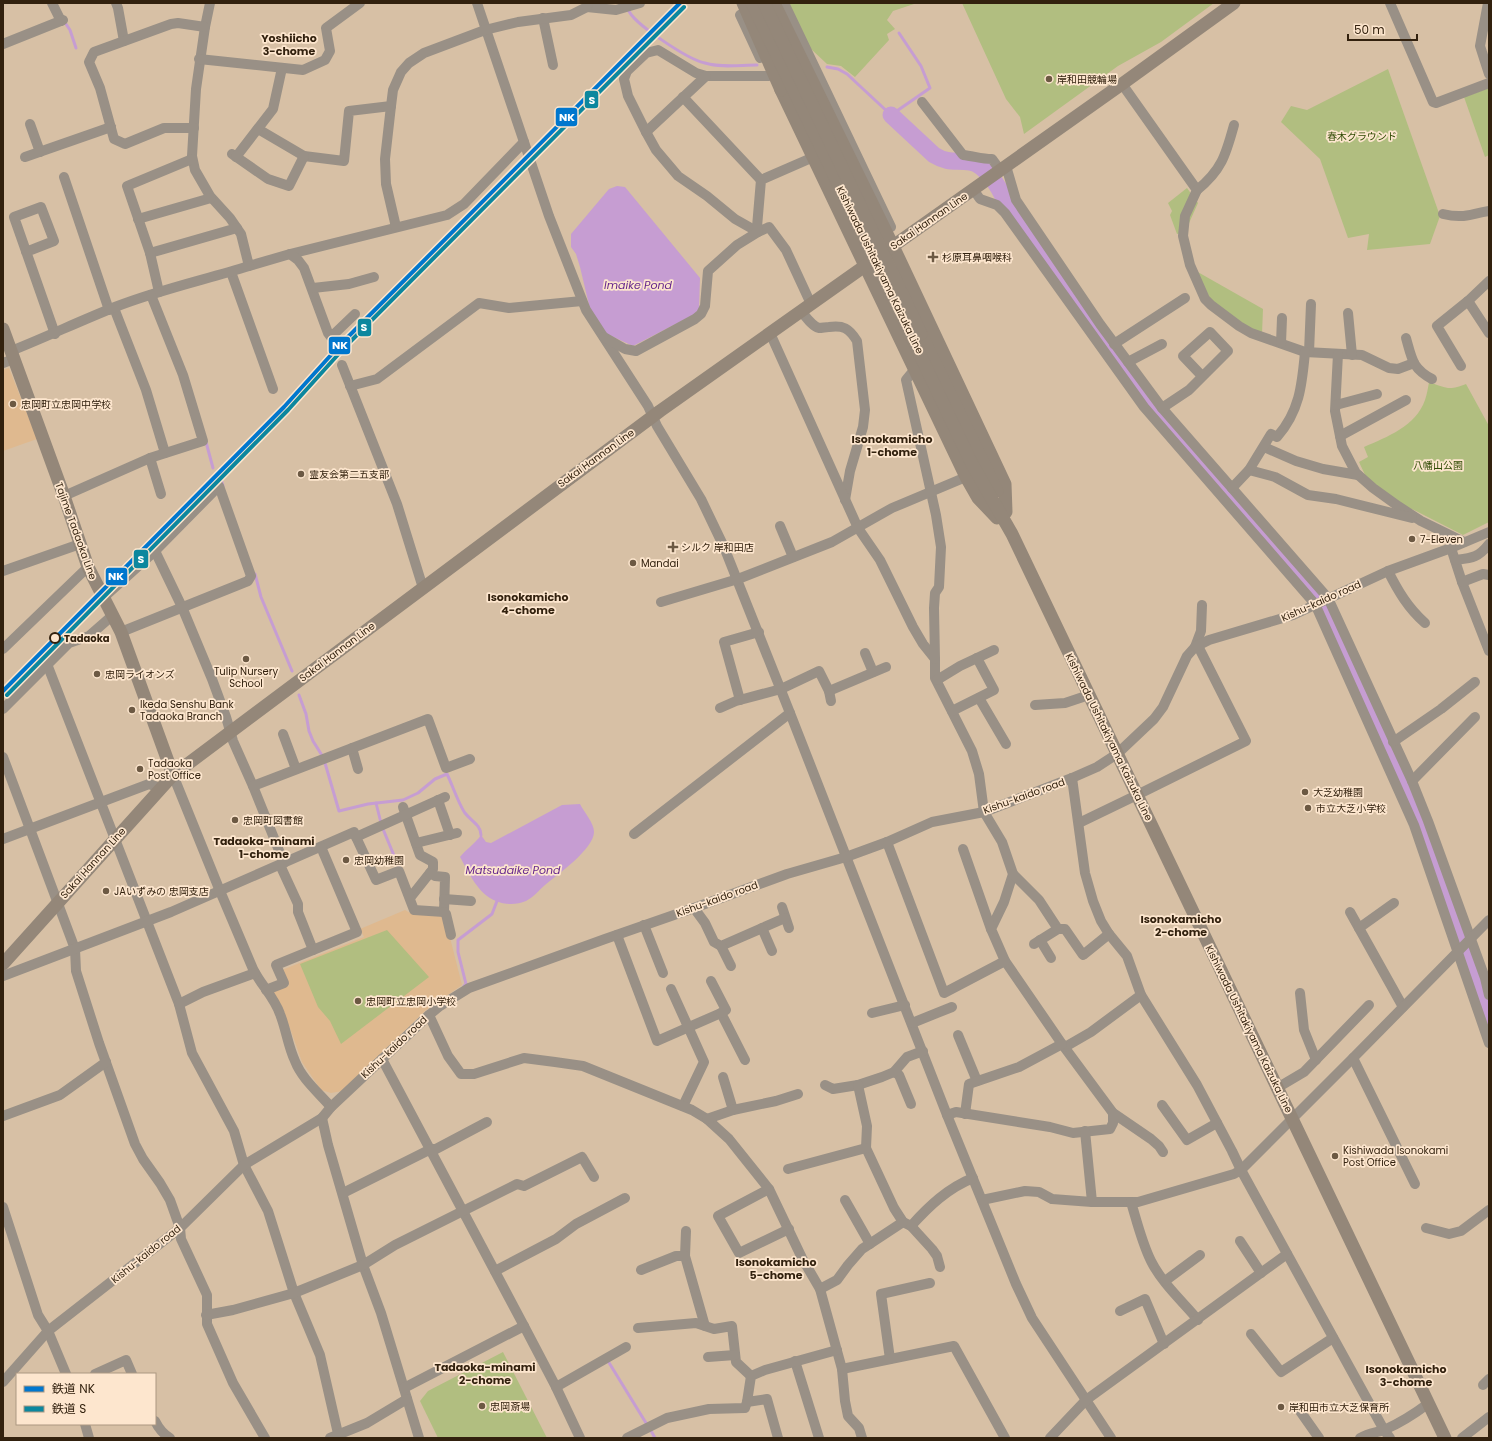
<svg xmlns="http://www.w3.org/2000/svg" width="1492" height="1441" viewBox="0 0 1492 1441" font-family="Poppins,'Noto Sans JP',sans-serif">
<rect width="100%" height="100%" fill="#d7c0a5"/>
<g fill="#dfb98f">
<polygon points="9,368 37,439 3,451 3,370"/>
<polygon points="405,910 410,913 444,914 462,985 425,1011 342,1091 331,1093 321,1090 302,1062 291,1031 273,991 289,986 282,970 364,937 360,929"/>
</g>
<g fill="#b1be80">
<polygon points="787,3 917,3 893,11 887,20 895,29 887,34 889,40 855,77 841,66 827,64 810,48"/>
<polygon points="962,3 1214,3 1161,42 1118,66 1024,134 1020,117 1006,99"/>
<polygon points="1388,69 1440,216 1430,244 1367,250 1369,234 1348,238 1320,159 1281,122 1291,106 1307,110"/>
<polygon points="1489,88 1489,155 1485,157 1464,97"/>
<polygon points="1187,188 1198,203 1185,232 1177,234 1170,215 1172,211 1168,203"/>
<polygon points="1196,271 1263,309 1262,334 1252,331 1213,304"/>
<path d="M1429,382C1446,388 1449,391 1466,384L1489,426V522L1463,535L1414,510L1391,502L1366,477L1359,462L1368,457L1364,447C1387,437 1416,426 1425,400C1427,394 1428,388 1429,382Z"/>
<polygon points="387,930 429,977 341,1044 330,1021 318,1007 300,964"/>
<polygon points="503,1352 547,1438 438,1438 420,1401 428,1391"/>
</g>
<g fill="#c69dd2">
<polygon points="617,186 625,187 700,278 699,309 695,314 633,346 607,334 590,309 580,267 576,254 571,247 571,234 609,189"/>
<path d="M580,804C584,812 594,823 594,832C594,849 557,875 545,885C539,890 534,897 526,901C517,905 505,905 496,901C478,894 469,873 460,857C466,849 475,844 481,835L486,842L491,843L562,805Z"/>
</g>
<g fill="none" stroke-linecap="round" stroke-linejoin="round">
<g stroke="#c69dd2" stroke-width="3">
<path d="M628,9C632,23 689,60 705,63C721,68 740,65 757,65"/>
<polyline points="66,24 70,30 76,48"/>
<polyline points="827,67 838,69 847,74 891,115 930,88 921,66 899,33"/>
<polyline points="206,442 213,468"/>
<polyline points="220,476 223,486"/>
<polyline points="255,574 261,597 292,671"/>
<polyline points="299,695 306,714 309,731 313,741 323,757"/>
<path d="M325,763L339,811L368,804L403,800L418,793L435,779L447,774C452,784 459,805 465,813C471,821 481,825 481,835"/>
<polyline points="376,803 381,823"/>
<polyline points="383,829 400,870"/>
<polyline points="464,986 466,984 458,952 458,940 492,914 497,901"/>
<polyline points="608,1361 646,1423"/>
<polyline points="650,1429 655,1438"/>
</g>
<path stroke="#c69dd2" stroke-width="17" d="M891,115L934,155C949,164 955,160 970,162C985,164 1000,188 1005,201L1123,369L1152,407L1317,594L1325,606L1411,802L1453,908L1489,1018"/>
<g stroke="#999086" stroke-width="10">
<polyline points="52,3 61,21"/>
<polyline points="116,3 118,8 124,41"/>
<polyline points="210,3 205,27 196,89 192,156 195,170 210,196 230,218 241,234 249,266 290,254 447,215 464,204 524,142"/>
<polyline points="477,3 549,216 586,310 648,406 657,426 701,499 724,547 790,713 947,1115 1016,1284 1032,1318 1111,1438"/>
<polyline points="784,3 891,227"/>
<polyline points="1390,3 1433,102 1436,103 1489,83"/>
<polyline points="1488,3 1480,46 1489,74"/>
<polyline points="587,7 616,10 640,3"/>
<polyline points="753,8 740,15 760,58"/>
<polyline points="543,18 553,65"/>
<polyline points="3,44 63,20"/>
<polyline points="199,59 303,70 325,60 330,51 326,28 360,3"/>
<polyline points="769,76 706,76 696,73 658,50 646,53 627,71 624,79 628,96 646,132 656,150 678,176 707,196 735,219 758,232 769,227 786,250 811,304"/>
<polyline points="1122,84 1197,190 1185,216 1183,236 1190,265 1205,299 1211,305 1239,326 1251,333 1305,352 1362,355 1389,368 1398,369 1414,363"/>
<polyline points="683,97 761,180"/>
<path d="M922,102L963,155C973,156 982,159 992,159L1000,170"/>
<polyline points="391,106 385,159 386,184 396,227"/>
<polyline points="30,124 40,152"/>
<polyline points="194,128 164,128 125,144 114,139 100,88 89,62 94,52 171,24 178,23 205,27"/>
<polyline points="258,129 304,156 344,161 349,111 391,106 393,90 401,72 409,63 424,53 485,30 518,22 571,15 587,7 588,3"/>
<polyline points="646,132 706,76"/>
<polyline points="232,154 268,179 289,186 304,156"/>
<polyline points="25,157 111,127"/>
<polyline points="236,157 273,109 282,68"/>
<polyline points="1006,166 1016,200 1100,324 1162,408 1328,598 1412,781 1428,821 1485,978 1489,995"/>
<polyline points="64,177 109,310"/>
<polyline points="973,189 980,199 997,205 1005,213 1144,407 1315,604 1414,825 1489,1043"/>
<path d="M1197,190C1222,170 1226,154 1234,125"/>
<path d="M1443,214C1464,219 1469,214 1489,211"/>
<polyline points="138,219 211,198"/>
<polyline points="26,252 54,241 41,207 14,217 55,334"/>
<polyline points="150,253 237,228"/>
<polyline points="290,254 298,260 304,268 328,333 331,337 355,314"/>
<polyline points="231,272 273,389"/>
<polyline points="313,288 349,284 374,277"/>
<polyline points="159,292 150,253 127,186 192,159"/>
<polyline points="1468,301 1489,333"/>
<polyline points="114,308 146,390 165,453"/>
<path d="M801,311C806,317 812,326 819,328C822,328 826,327 829,327C843,325 849,328 857,341L865,410L863,427L850,471L845,500"/>
<polyline points="1348,313 1352,355"/>
<polyline points="770,333 858,528 880,560 913,627 923,644 935,659 935,678 972,751 979,774 984,812 1002,842 1013,874 1004,902 991,929 1005,961 1062,1044 1113,1113 1151,1139 1159,1146 1163,1152"/>
<polyline points="604,337 625,349 636,351 695,319 701,314 705,306 708,271 737,245 758,232 757,227 761,180 809,159"/>
<path d="M1406,338C1412,359 1412,368 1432,379"/>
<polyline points="1281,343 1282,318"/>
<polyline points="1114,344 1185,298"/>
<path d="M11,351C46,337 80,321 115,307C158,290 204,280 249,266"/>
<polyline points="1309,352 1311,304"/>
<polyline points="1338,354 1335,411 1342,446 1356,473 1373,488 1398,506 1421,521 1464,542"/>
<polyline points="1128,362 1162,344"/>
<polyline points="3,363 14,359"/>
<polyline points="342,365 397,504 423,588"/>
<polyline points="1461,366 1437,326 1468,301 1489,281"/>
<polyline points="915,369 906,380 936,515 941,547 939,587 935,593 934,608 935,659"/>
<polyline points="350,386 377,379 479,303 509,308 582,301"/>
<polyline points="1336,405 1377,394"/>
<polyline points="1162,408 1189,390 1228,351 1210,332 1183,356 1202,376"/>
<polyline points="1340,436 1406,400"/>
<polyline points="1264,447 1296,461 1323,469 1358,475"/>
<polyline points="150,458 161,494"/>
<polyline points="1249,470 1275,477 1308,495 1336,499 1412,518"/>
<path d="M1232,488L1249,470L1271,434L1277,437C1300,411 1302,384 1305,352"/>
<polyline points="64,496 150,458 203,441 183,375 151,295"/>
<polyline points="780,526 793,557"/>
<polyline points="1451,548 1462,582 1489,651"/>
<polyline points="155,551 182,607 212,679 226,717 233,741 253,786 284,863"/>
<path d="M1455,560C1472,558 1478,558 1489,544"/>
<polyline points="3,571 80,544"/>
<path d="M1388,571C1398,591 1408,608 1425,623"/>
<polyline points="1462,582 1483,574 1489,575"/>
<polyline points="103,598 155,551 219,486 251,576 248,581 121,632"/>
<polyline points="661,602 738,579 832,542 892,508 966,477"/>
<polyline points="1195,647 1201,631 1202,605"/>
<polyline points="3,649 88,567"/>
<polyline points="865,653 873,672"/>
<polyline points="47,664 179,1004 192,1053 234,1131 244,1165 268,1211 294,1293 320,1355 339,1438"/>
<polyline points="937,680 960,666 994,650"/>
<polyline points="829,691 831,701"/>
<polyline points="979,698 1006,744"/>
<polyline points="740,700 724,642 759,632"/>
<polyline points="1035,705 1065,703 1089,695"/>
<polyline points="720,708 736,701 781,689 819,671 829,691 886,667"/>
<polyline points="3,709 69,643 89,636 113,615"/>
<polyline points="952,711 994,690 977,658"/>
<polyline points="283,734 296,769"/>
<polyline points="1393,742 1441,709 1475,682"/>
<polyline points="352,748 358,769"/>
<polyline points="3,757 75,949 76,971 99,1043 135,1144 143,1159 160,1183 170,1200 180,1228 181,1239 207,1295 207,1324 233,1383 265,1438"/>
<path d="M173,775L220,891L253,969C261,985 274,997 280,1014C286,1029 288,1046 295,1061C302,1079 318,1092 331,1107"/>
<polyline points="1072,778 1085,873 1093,901 1101,921 1109,934 1127,956 1141,995 1197,1085 1232,1151 1241,1170 1384,1430 1390,1438"/>
<polyline points="1412,781 1475,717"/>
<polyline points="253,786 428,719 446,768 470,759"/>
<polyline points="438,800 450,835"/>
<polyline points="403,807 420,855 433,862 433,869 410,898"/>
<polyline points="1079,823 1137,795 1246,741 1198,646"/>
<polyline points="634,834 790,713"/>
<polyline points="356,837 376,880 399,871 414,910 444,912 445,877 435,876 430,873"/>
<polyline points="3,839 149,784 160,788"/>
<polyline points="887,842 944,993 1005,961"/>
<polyline points="416,843 457,833"/>
<polyline points="963,849 991,929"/>
<polyline points="280,865 298,904 298,912 313,950"/>
<polyline points="1013,874 1039,900 1058,929"/>
<polyline points="444,899 471,901"/>
<polyline points="782,907 789,928"/>
<polyline points="694,908 705,923 714,942 721,946 785,918"/>
<polyline points="444,912 446,914 451,935"/>
<polyline points="1350,912 1403,1007"/>
<polyline points="644,925 663,973"/>
<polyline points="762,928 772,951"/>
<polyline points="1359,928 1394,903"/>
<polyline points="617,935 657,1041 721,1013 745,1060"/>
<polyline points="1040,940 1051,958"/>
<polyline points="1034,944 1058,929 1065,929 1083,955 1109,934"/>
<polyline points="721,946 731,966"/>
<polyline points="3,976 171,912 354,832 356,837 445,797"/>
<polyline points="711,981 726,1010 721,1013"/>
<polyline points="671,989 704,1062 683,1106"/>
<polyline points="266,990 284,983 276,965 357,932 321,847"/>
<polyline points="1300,993 1304,1030 1316,1060"/>
<polyline points="179,1004 203,992 255,973"/>
<polyline points="872,1013 905,1005"/>
<polyline points="429,1015 448,1056 461,1074 474,1074 524,1058 555,1062 583,1066 692,1110 707,1119 729,1139 769,1189 802,1258 820,1289 842,1369 845,1401 848,1416 859,1428 862,1438"/>
<polyline points="912,1023 952,1007"/>
<polyline points="958,1035 977,1081"/>
<polyline points="1065,1047 1091,1032 1141,995"/>
<polyline points="1353,1058 1415,1184"/>
<polyline points="382,1059 524,1326 556,1387 580,1438"/>
<polyline points="894,1072 899,1075 911,1104"/>
<polyline points="723,1077 733,1110"/>
<polyline points="825,1085 833,1089 858,1085 882,1077 894,1072 907,1057 923,1051"/>
<polyline points="858,1085 867,1126 866,1148 894,1208 903,1222 911,1226 932,1249 937,1256 940,1267"/>
<polyline points="1277,1088 1304,1072 1369,1005"/>
<polyline points="1162,1105 1187,1140 1217,1123"/>
<polyline points="965,1114 969,1084 1019,1067 1062,1044"/>
<polyline points="947,1115 956,1112 1050,1127 1073,1133 1110,1129 1113,1123 1113,1113"/>
<polyline points="3,1116 60,1095 106,1062"/>
<polyline points="322,1118 328,1145 363,1265 381,1313 419,1438"/>
<polyline points="707,1119 733,1110 776,1101 798,1094"/>
<polyline points="1085,1131 1092,1202"/>
<polyline points="788,1169 866,1148"/>
<polyline points="769,1189 718,1216 739,1253 789,1229"/>
<polyline points="343,1193 431,1149 436,1149 487,1122"/>
<polyline points="845,1200 870,1244"/>
<polyline points="982,1200 1025,1191 1039,1192 1052,1199 1092,1202 1138,1202 1234,1174 1241,1170 1353,1058 1489,920"/>
<path d="M1131,1202C1137,1222 1142,1243 1151,1261C1162,1283 1182,1301 1198,1320"/>
<polyline points="3,1207 38,1315 48,1331 66,1374"/>
<path d="M911,1226C929,1206 948,1188 973,1178"/>
<polyline points="1426,1228 1449,1234 1461,1231 1489,1210"/>
<polyline points="686,1231 685,1256 705,1326"/>
<polyline points="1240,1241 1261,1273"/>
<polyline points="641,1270 676,1256 685,1256"/>
<polyline points="495,1271 556,1239 576,1224 625,1198"/>
<polyline points="1165,1281 1200,1255"/>
<polyline points="820,1289 837,1280 848,1265 862,1249 903,1222"/>
<polyline points="1120,1311 1145,1299 1164,1344"/>
<polyline points="206,1315 233,1310 294,1293 363,1265 395,1245 517,1184 524,1186 582,1157 594,1177"/>
<polyline points="638,1328 696,1323 714,1329 732,1326 736,1362 751,1376"/>
<polyline points="1251,1334 1281,1372 1333,1338"/>
<polyline points="708,1357 735,1355"/>
<polyline points="890,1359 881,1294 930,1283"/>
<polyline points="795,1361 819,1438"/>
<polyline points="842,1369 954,1346 1005,1438"/>
<polyline points="95,1374 126,1360 132,1374"/>
<polyline points="3,1382 48,1331 180,1228 244,1165 322,1118 331,1107 429,1015 440,1006 469,988 605,939 694,908 787,874 846,857 887,842 932,822 984,812 1072,778 1097,767 1117,754 1154,719 1163,707 1187,656 1195,647 1209,640 1293,615 1388,571 1451,548 1489,532"/>
<polyline points="1483,1385 1489,1379"/>
<polyline points="556,1387 626,1347"/>
<polyline points="404,1388 524,1326"/>
<polyline points="747,1402 767,1399 778,1438"/>
<polyline points="1300,1411 1319,1438"/>
<path d="M155,1421C159,1429 163,1434 170,1438"/>
<polyline points="85,1424 89,1438"/>
<polyline points="330,1438 367,1423 407,1399"/>
<polyline points="627,1438 667,1418 709,1409 745,1408 747,1402 751,1376 765,1370 837,1350"/>
<polyline points="1050,1438 1086,1400 1287,1254"/>
<path d="M1360,1438C1369,1433 1375,1433 1384,1430C1398,1424 1417,1412 1429,1403"/>
<polyline points="1462,1438 1489,1417"/>
</g>
<g stroke="#948779" stroke-width="13">
<polyline points="774,3 893,246 1005,484 1006,512"/>
<polyline points="781,90 966,477 978,498 997,518"/>
<polyline points="3,329 64,496 88,567 121,632 173,775"/>
<polyline points="921,334 997,491"/>
<polyline points="912,338 972,464 1012,534 1445,1438"/>
<polyline points="3,964 173,775 660,411 1122,84 1234,3"/>
</g>
<g stroke="#948779" stroke-width="13">
<polyline points="743,3 781,90"/>
<polyline points="752,3 912,338"/>
<polyline points="764,3 921,334"/>
</g>
<defs>
<polyline id="rail-1" points="3,691 284,407 340,345 680,3"/>
<polyline id="rail-2" points="7,695 288,410 344,348 684,7"/>
</defs>
<use href="#rail-1" stroke="#fde6ce" stroke-width="7"/>
<use href="#rail-2" stroke="#fde6ce" stroke-width="7"/>
<use href="#rail-1" stroke="#0077ce" stroke-width="4"/>
<use href="#rail-2" stroke="#0c879e" stroke-width="4"/>
</g>
<g fill="#6c5943" stroke="#fde6ce" stroke-width="1.5">
<circle cx="1049" cy="79" r="4"/>
<path d="M931 251h4v4h4v4h-4v4h-4v-4h-4v-4h4z"/>
<circle cx="13" cy="404" r="4"/>
<circle cx="301" cy="474" r="4"/>
<circle cx="1412" cy="539" r="4"/>
<path d="M671 541h4v4h4v4h-4v4h-4v-4h-4v-4h4z"/>
<circle cx="633" cy="563" r="4"/>
<circle cx="246" cy="659" r="4"/>
<circle cx="97" cy="674" r="4"/>
<circle cx="132" cy="710" r="4"/>
<circle cx="140" cy="769" r="4"/>
<circle cx="1305" cy="792" r="4"/>
<circle cx="1308" cy="808" r="4"/>
<circle cx="235" cy="820" r="4"/>
<circle cx="346" cy="860" r="4"/>
<circle cx="106" cy="891" r="4"/>
<circle cx="358" cy="1001" r="4"/>
<circle cx="1335" cy="1156" r="4"/>
<circle cx="482" cy="1406" r="4"/>
<circle cx="1281" cy="1407" r="4"/>
</g>
<circle fill="#fde6ce" stroke="#32210e" stroke-width="2" cx="55" cy="638" r="5"/>
<g text-anchor="middle" dominant-baseline="central" stroke-width="3.5" stroke-linejoin="round" paint-order="stroke">
<g font-size="10" fill="#32210e" stroke="#fde6ce" text-anchor="start">
<text x="1057" y="79">岸和田競輪場</text>
<text x="942" y="257">杉原耳鼻咽喉科</text>
<text x="21" y="404">忠岡町立忠岡中学校</text>
<text x="309" y="474">霊友会第二五支部</text>
<text x="1420" y="539">7-Eleven</text>
<text x="681" y="547">シルク 岸和田店</text>
<text x="641" y="563">Mandai</text>
<text x="246" y="671" text-anchor="middle">Tulip Nursery<tspan x="246" dy="12">School</tspan></text>
<text x="105" y="674">忠岡ライオンズ</text>
<text x="140" y="704">Ikeda Senshu Bank<tspan x="140" dy="12">Tadaoka Branch</tspan></text>
<text x="148" y="763">Tadaoka<tspan x="148" dy="12">Post Office</tspan></text>
<text x="1313" y="792">大芝幼稚園</text>
<text x="1316" y="808">市立大芝小学校</text>
<text x="243" y="820">忠岡町図書館</text>
<text x="354" y="860">忠岡幼稚園</text>
<text x="114" y="891">JAいずみの 忠岡支店</text>
<text x="366" y="1001">忠岡町立忠岡小学校</text>
<text x="1343" y="1150">Kishiwada Isonokami<tspan x="1343" dy="12">Post Office</tspan></text>
<text x="490" y="1406">忠岡斎場</text>
<text x="1289" y="1407">岸和田市立大芝保育所</text>
</g>
<g font-size="10" fill="#2f4a03" stroke="#fde6ce">
<text x="1362" y="136">春木グラウンド</text>
<text x="1438" y="465">八幡山公園</text>
</g>
<g font-size="10" fill="#32210e" stroke="#fde6ce">
<text transform="translate(929 221) rotate(-35)">Sakai Hannan Line</text>
<text transform="translate(880 270) rotate(64)">Kishiwada Ushitakiyama Kaizuka Line</text>
<text transform="translate(596 458) rotate(-36)">Sakai Hannan Line</text>
<text transform="translate(76 531) rotate(70)">Tajime Tadaoka Line</text>
<text transform="translate(1321 601) rotate(-24)">Kishu-kaido road</text>
<text transform="translate(337 652) rotate(-37)">Sakai Hannan Line</text>
<text transform="translate(1109 737) rotate(64)">Kishiwada Ushitakiyama Kaizuka Line</text>
<text transform="translate(1024 796) rotate(-20)">Kishu-kaido road</text>
<text transform="translate(93 863) rotate(-48)">Sakai Hannan Line</text>
<text transform="translate(717 899) rotate(-20)">Kishu-kaido road</text>
<text transform="translate(1249 1029) rotate(64)">Kishiwada Ushitakiyama Kaizuka Line</text>
<text transform="translate(394 1047) rotate(-43)">Kishu-kaido road</text>
<text transform="translate(146 1254) rotate(-39)">Kishu-kaido road</text>
</g>
<g font-size="10" font-weight="bold" fill="#32210e" stroke="#fde6ce" text-anchor="start">
<text x="64" y="638">Tadaoka</text>
</g>
<g font-size="11" font-weight="bold" fill="#32210e" stroke="#fde6ce">
<text x="289" y="38">Yoshiicho<tspan x="289" dy="13">3-chome</tspan></text>
<text x="892" y="439">Isonokamicho<tspan x="892" dy="13">1-chome</tspan></text>
<text x="528" y="597">Isonokamicho<tspan x="528" dy="13">4-chome</tspan></text>
<text x="264" y="841">Tadaoka-minami<tspan x="264" dy="13">1-chome</tspan></text>
<text x="1181" y="919">Isonokamicho<tspan x="1181" dy="13">2-chome</tspan></text>
<text x="776" y="1262">Isonokamicho<tspan x="776" dy="13">5-chome</tspan></text>
<text x="485" y="1367">Tadaoka-minami<tspan x="485" dy="13">2-chome</tspan></text>
<text x="1406" y="1369">Isonokamicho<tspan x="1406" dy="13">3-chome</tspan></text>
</g>
<g font-size="11" font-style="italic" fill="#65268c" stroke="#fde6ce">
<text x="638" y="285">Imaike Pond</text>
<text x="513" y="870">Matsudaike Pond</text>
</g>
</g>
<g stroke="#fde6ce" stroke-width="1.5">
<rect x="584" y="90" width="15" height="19" rx="4" fill="#0c879e"/>
<rect x="555" y="107" width="23" height="20" rx="4" fill="#0077ce"/>
<rect x="357" y="318" width="15" height="19" rx="4" fill="#0c879e"/>
<rect x="328" y="336" width="23" height="19" rx="4" fill="#0077ce"/>
<rect x="133" y="549" width="16" height="20" rx="4" fill="#0c879e"/>
<rect x="105" y="567" width="23" height="19" rx="4" fill="#0077ce"/>
</g>
<g font-size="11" text-anchor="middle" font-weight="bold" fill="#fff">
<text x="592" y="104">S</text>
<text x="567" y="121">NK</text>
<text x="364" y="331">S</text>
<text x="340" y="349">NK</text>
<text x="141" y="563">S</text>
<text x="116" y="580">NK</text>
</g>
<rect width="1492" height="1441" fill="none" stroke="#32210e" stroke-width="8"/>
<rect x="16" y="1373" width="140" height="52" fill="#fde6ce" stroke="#ac9781"/>
<rect x="24" y="1386" width="20" height="6" fill="#0077ce" stroke="#ac9781"/>
<text x="52" y="1393" font-size="12" fill="#32210e">鉄道 NK</text>
<rect x="24" y="1406" width="20" height="6" fill="#0c879e" stroke="#ac9781"/>
<text x="52" y="1413" font-size="12" fill="#32210e">鉄道 S</text>
<path d="M1348 34v6h69v-6" fill="none" stroke="#32210e" stroke-width="2"/>
<text x="1354" y="34" font-size="12" fill="#32210e" stroke="#fde6ce" stroke-width="3" paint-order="stroke">50 m</text>
</svg>
